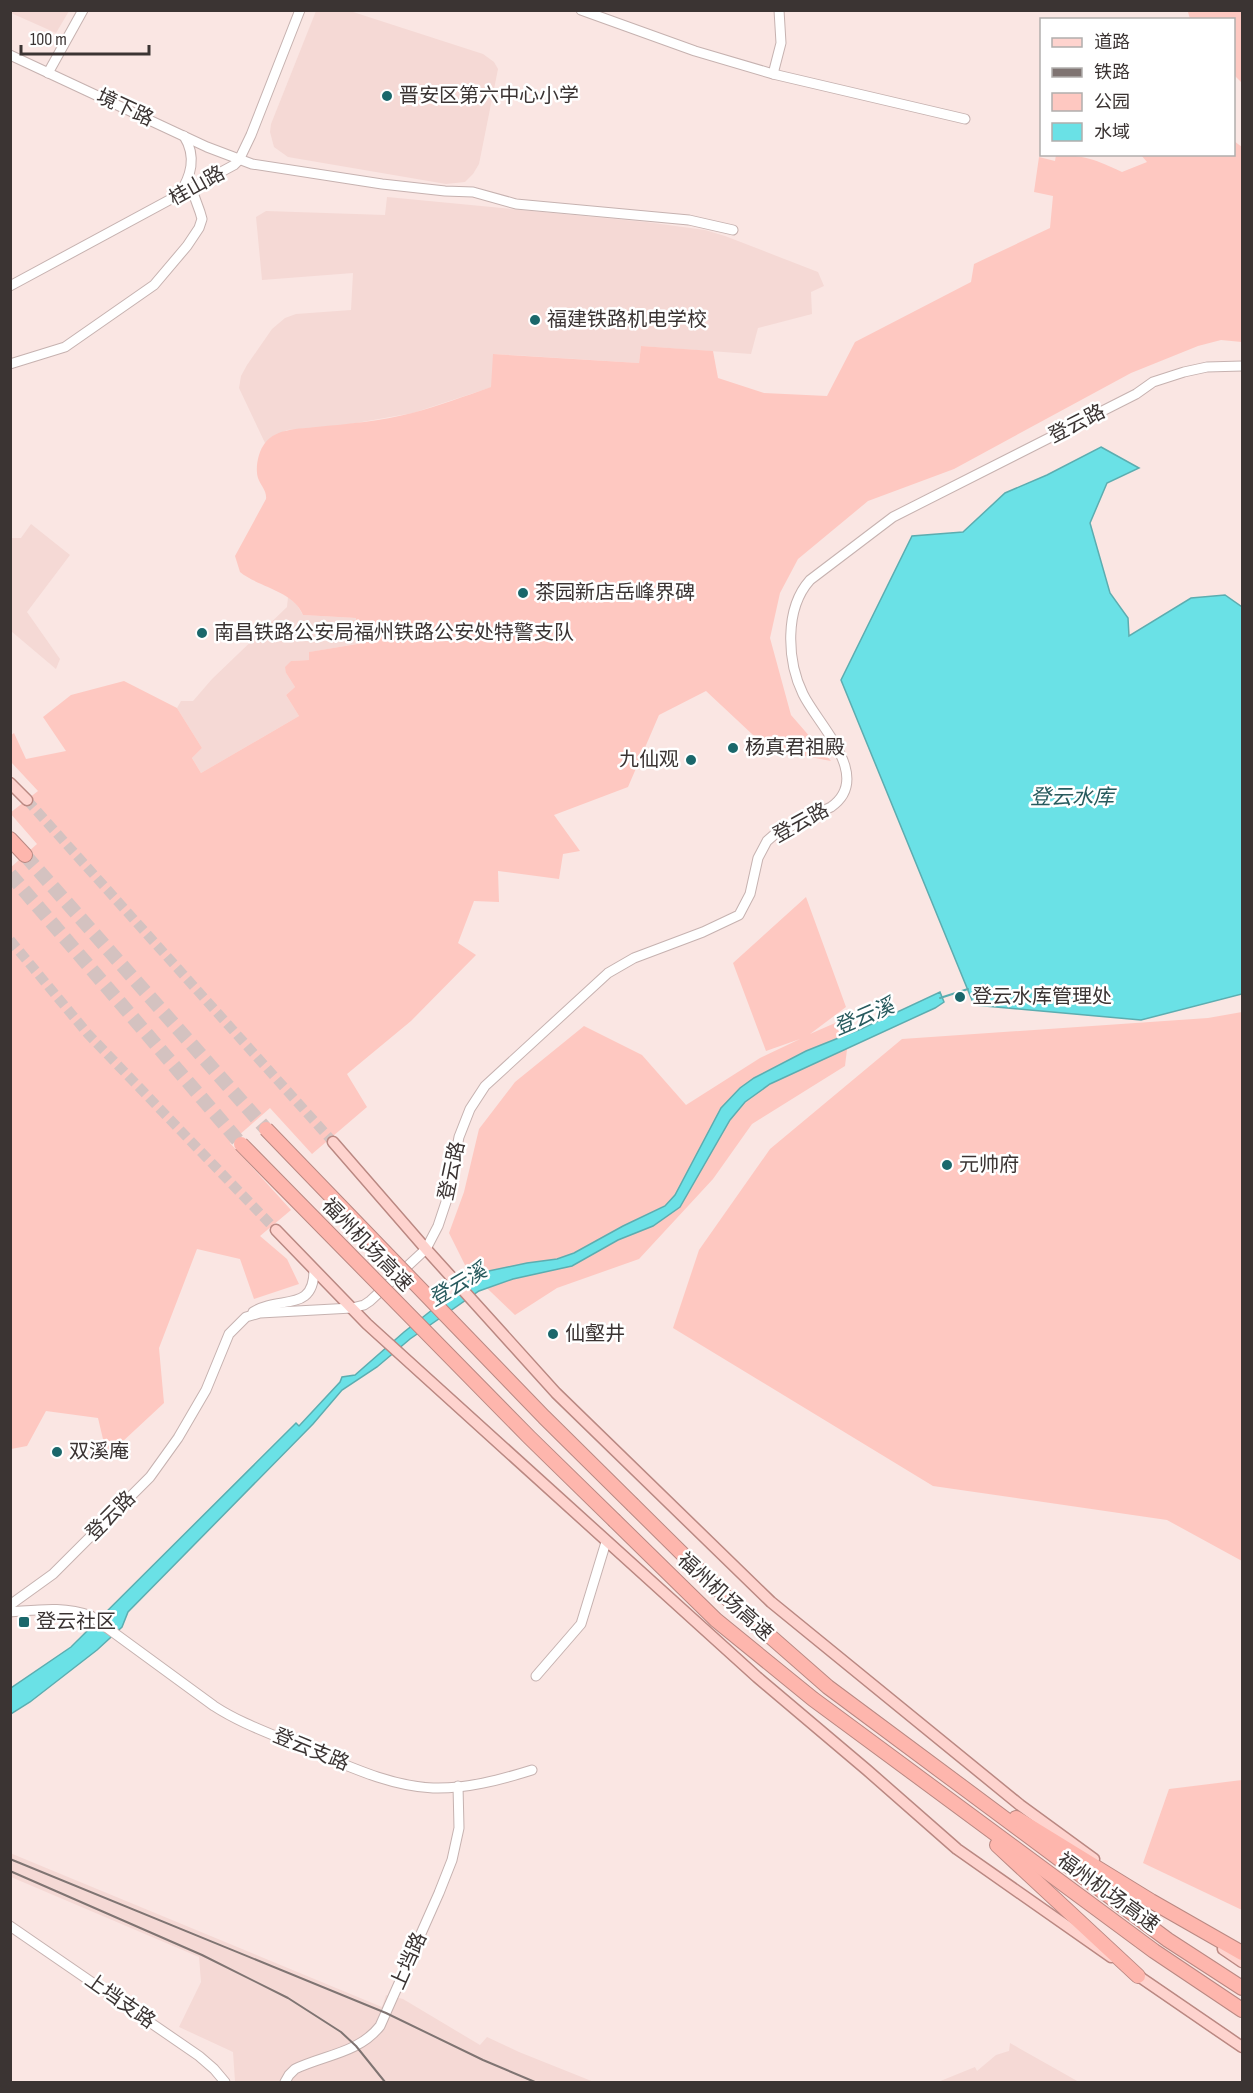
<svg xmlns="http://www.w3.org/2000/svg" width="1253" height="2093" viewBox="0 0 1253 2093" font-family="'Sofia Sans Condensed','Noto Sans SC',sans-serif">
<rect width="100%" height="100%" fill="#fae6e3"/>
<g fill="#f5d9d5">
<polygon points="11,10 69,10 69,11 56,33 11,13"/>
<polygon points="316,11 350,11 483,54 494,62 498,69 479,164 473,174 465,182 446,184 288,157 274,147 270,132 271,124"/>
<polygon points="387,197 646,222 705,230 725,236 818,272 824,286 811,292 812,314 758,328 751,354 641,346 639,363 494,354 492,387 413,413 345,425 287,430 271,438 265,443 239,388 241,376 247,365 272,329 285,318 296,314 351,310 353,273 262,280 256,217 266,211 385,215"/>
<polygon points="31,524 70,555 27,612 60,659 56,669 11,631 11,538 21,538"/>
<polygon points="288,597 297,605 303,615 356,618 357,644 310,652 309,660 291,661 286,673 295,687 286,695 299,716 201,773 192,758 202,748 177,708 181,701 193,701 212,679 287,607"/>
<polygon points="10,1853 382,2007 386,1995 403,1999 480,2045 487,2037 519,2052 594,2082 240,2082 235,2081 233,2052 179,2027 201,1982 199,1957 11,1877"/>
<polygon points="1010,2043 1079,2082 938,2082 975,2067 977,2071 996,2055 1009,2051"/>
</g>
<g fill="#fec8c1">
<polygon points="1178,11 1242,11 1242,83 1234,75 1234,20 1190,19 1188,12"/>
<path d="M1234,141L1242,147V342L1221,340L1198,346L1131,373L954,469L868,501L798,559L780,593L770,638L791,715L831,761L768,749L706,691L659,715L628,787L554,815L580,851L563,854L559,879L498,871L499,902L474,901L458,943L476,955L411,1021L347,1074L367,1107L312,1154L270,1108L230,1143L291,1210L260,1236L287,1259L299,1284L254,1299L240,1259L197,1249L159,1348L164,1403L107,1456L98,1418L46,1411L27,1446L11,1449L10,868L37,844L10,813L38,791L11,762L10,736L14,733L26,759L66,751L43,717L71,695L124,681L177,708L202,748L192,758L201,773L299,716L286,695L295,687L286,673L285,667L291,661L309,660V652L357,644L356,618L303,615C294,591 258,587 240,572L235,556L266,499C267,491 261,486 258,478C255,468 258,452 265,443C277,428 299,429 316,427C348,424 381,421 412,413C439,406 465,396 491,387L493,354L639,363L641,346L713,351L718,378L764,393L827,396L855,342L971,282L974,264L1050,228L1053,196L1034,192L1039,157L1055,161L1056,155C1085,155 1096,160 1122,172L1147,162L1141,155L1234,154Z"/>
<polygon points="806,897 846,1007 810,1034 851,1016 845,1066 752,1124 713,1179 639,1259 557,1288 515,1315 467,1269 449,1233 464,1192 479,1129 515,1082 584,1026 642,1055 686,1105 760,1058 800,1039 766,1051 733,963"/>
<polygon points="1242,1012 1242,1561 1167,1520 933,1486 673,1328 699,1250 770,1149 902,1039 1208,1018"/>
<polygon points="1242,1780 1242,1910 1143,1863 1169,1789"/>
</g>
<g fill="#6ae1e6" stroke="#5cadb0" stroke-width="1.5">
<polygon points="1101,447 1139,468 1107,483 1090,523 1110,593 1128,618 1129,636 1191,598 1225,595 1242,607 1242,994 1141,1020 974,1005 841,680 912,536 963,532 1005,493 1047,475"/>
<polygon points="940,992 944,1002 935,1008 770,1084 745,1102 730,1120 680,1207 653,1226 618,1240 572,1266 513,1279 479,1291 410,1339 377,1367 342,1390 313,1424 128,1612 122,1627 97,1650 30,1702 11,1714 11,1688 71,1647 296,1423 299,1426 340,1382 342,1377 355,1375 404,1332 479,1273 527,1263 557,1259 574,1253 623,1226 665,1206 675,1195 721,1108 740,1088 754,1078 806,1051 861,1029"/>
</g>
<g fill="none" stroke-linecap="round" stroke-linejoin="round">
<polyline stroke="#5cadb0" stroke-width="2" points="940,998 968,989"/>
<g stroke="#d4c2c0" stroke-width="10" stroke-dasharray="10 5" stroke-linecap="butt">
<polyline points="27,800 333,1142"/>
<polyline points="10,940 88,1034 276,1230"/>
</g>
<g stroke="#d4c2c0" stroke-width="14" stroke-dasharray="14 7" stroke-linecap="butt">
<polyline points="25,855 266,1129"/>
<polyline points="10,874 241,1144"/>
</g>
<defs>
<g id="minor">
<polyline points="581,10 695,51 773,74 965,119"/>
<polyline points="10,55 207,147 252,164 382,184 445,191 473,192 516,204 689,220 733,230"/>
<polyline points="48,73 83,10"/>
<polyline points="773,74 781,43 779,10"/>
<path d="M179,195C191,176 197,157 184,136"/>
<polyline points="10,286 234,165 239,160 251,135 300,10"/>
<polyline points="10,364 65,347 154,285 187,246 199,228 202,219 200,212 192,190"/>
<path d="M253,1312C280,1295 314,1313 314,1270"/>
<path d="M10,1605L53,1574L150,1477L178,1438L206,1390L229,1334L246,1317L260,1313L352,1308L364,1305L370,1301L426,1249L438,1226L447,1199L459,1137L470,1109L485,1086L608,973L634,958L703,932L739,915L750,894L758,858L767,841L775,834L831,807C874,777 818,725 803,694C787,661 784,609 810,580L893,517L1136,394L1153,382L1184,372L1207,367L1242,366"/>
<path d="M10,1612C39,1610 64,1606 91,1616L214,1706C240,1723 269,1733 297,1745C340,1762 386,1786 433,1788C466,1789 500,1780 532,1770"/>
<polyline points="536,1676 581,1624 606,1542"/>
<polyline points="10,1926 199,2056 214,2069 225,2082"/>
<path d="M285,2082L289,2075L295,2069C324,2055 359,2053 380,2026L439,1893L452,1860L459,1828L458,1786"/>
</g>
<g id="major">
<polyline points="10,783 27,800"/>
<polyline points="333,1142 426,1249 556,1393 771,1602 1020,1805 1094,1859"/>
<polyline points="276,1230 367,1324 757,1677 867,1770 957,1849 1111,1957"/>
<polyline points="1223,1949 1242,1962"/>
<polyline points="1134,1973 1242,2047"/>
</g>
<g id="highway">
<polyline points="10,839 25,855"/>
<polyline points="633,1505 731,1602 828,1687 1168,1940 1242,1988"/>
<polyline points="615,1521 716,1620 813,1699 1154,1951 1242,2010"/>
<polyline points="1016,1818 1151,1901 1242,1953"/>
<polyline points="997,1845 1138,1976"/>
</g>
</defs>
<use href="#minor" stroke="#c6b2b0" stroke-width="11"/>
<use href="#major" stroke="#ba8882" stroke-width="13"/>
<use href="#highway" stroke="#ba8882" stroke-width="16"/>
<use href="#minor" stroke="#fff" stroke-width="9"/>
<use href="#major" stroke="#fed3ce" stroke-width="10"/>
<use href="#highway" stroke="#feb6ad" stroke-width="14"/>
<g stroke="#7f7472" stroke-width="2">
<polyline points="10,1859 386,2013 483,2060 535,2082"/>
<polyline points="10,1871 202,1955 288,1998 341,2032 356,2046 385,2082"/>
</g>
<defs>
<g id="highway-bridge">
<polyline points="266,1129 544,1417 633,1505"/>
<polyline points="241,1144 529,1437 615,1521"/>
</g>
</defs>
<use href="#highway-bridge" stroke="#ba8882" stroke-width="16" stroke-linecap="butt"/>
<use href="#highway-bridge" stroke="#feb6ad" stroke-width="14"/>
</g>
<g fill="#1a676b" stroke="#fff" stroke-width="2">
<circle cx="387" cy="96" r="6"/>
<circle cx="535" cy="320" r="6"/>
<circle cx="523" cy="593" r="6"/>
<circle cx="202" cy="633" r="6"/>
<circle cx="733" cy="748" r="6"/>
<circle cx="691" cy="760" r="6"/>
<circle cx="960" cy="997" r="6"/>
<circle cx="947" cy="1165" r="6"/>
<circle cx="553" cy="1334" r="6"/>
<circle cx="57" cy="1452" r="6"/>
<rect x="18" y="1616" width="12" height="12" rx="3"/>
</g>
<g text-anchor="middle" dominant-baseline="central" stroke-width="5" stroke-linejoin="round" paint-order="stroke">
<g font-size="20" fill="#3b3433" stroke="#fff" text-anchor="start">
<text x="399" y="96">晋安区第六中心小学</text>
<text x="547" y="320">福建铁路机电学校</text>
<text x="535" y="593">茶园新店岳峰界碑</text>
<text x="214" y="633">南昌铁路公安局福州铁路公安处特警支队</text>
<text x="745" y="748">杨真君祖殿</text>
<text x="679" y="760" text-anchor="end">九仙观</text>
<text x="972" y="997">登云水库管理处</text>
<text x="959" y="1165">元帅府</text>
<text x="565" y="1334">仙壑井</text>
<text x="69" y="1452">双溪庵</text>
<text x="36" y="1622">登云社区</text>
</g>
<g font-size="20" fill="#3b3433" stroke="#fff">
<text transform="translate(125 108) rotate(25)">境下路</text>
<text transform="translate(197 186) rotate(-29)">桂山路</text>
<text transform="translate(1077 424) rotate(-27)">登云路</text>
<text transform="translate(801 823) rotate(-29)">登云路</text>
<text transform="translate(452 1171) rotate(-78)">登云路</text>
<text transform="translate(367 1245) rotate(46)">福州机场高速</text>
<text transform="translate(111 1516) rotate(-45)">登云路</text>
<text transform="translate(725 1597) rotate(42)">福州机场高速</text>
<text transform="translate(311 1750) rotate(22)">登云支路</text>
<text transform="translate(1108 1893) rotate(36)">福州机场高速</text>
<text transform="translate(409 1961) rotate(-66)">上垱路</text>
<text transform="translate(120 2001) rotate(35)">上垱支路</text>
</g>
<g font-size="21" font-style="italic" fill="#275a5d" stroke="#fff">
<text x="1072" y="797">登云水库</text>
<text transform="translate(864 1017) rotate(-23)">登云溪</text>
<text transform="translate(458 1285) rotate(-31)">登云溪</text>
</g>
</g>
<rect width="1253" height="2093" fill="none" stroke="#3b3433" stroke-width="24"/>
<rect x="1040" y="18" width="195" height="138" fill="#ffffff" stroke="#b1aead" stroke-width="1.5"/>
<rect x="1052" y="38" width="30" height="9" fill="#fed3ce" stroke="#b1aead" stroke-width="1.5"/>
<text x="1094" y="48" font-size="18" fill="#3b3433">道路</text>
<rect x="1052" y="68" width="30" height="9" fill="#7f7472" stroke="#b1aead" stroke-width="1.5"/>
<text x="1094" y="78" font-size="18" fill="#3b3433">铁路</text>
<rect x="1052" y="93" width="30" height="18" fill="#fec8c1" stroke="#b1aead" stroke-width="1.5"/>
<text x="1094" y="108" font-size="18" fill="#3b3433">公园</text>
<rect x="1052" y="123" width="30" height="18" fill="#6ae1e6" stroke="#b1aead" stroke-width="1.5"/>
<text x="1094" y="138" font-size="18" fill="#3b3433">水域</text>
<path d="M21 45v9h128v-9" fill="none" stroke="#3b3433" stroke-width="3"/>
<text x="30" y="45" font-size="18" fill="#3b3433" stroke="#ffffff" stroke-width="4.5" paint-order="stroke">100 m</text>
</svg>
